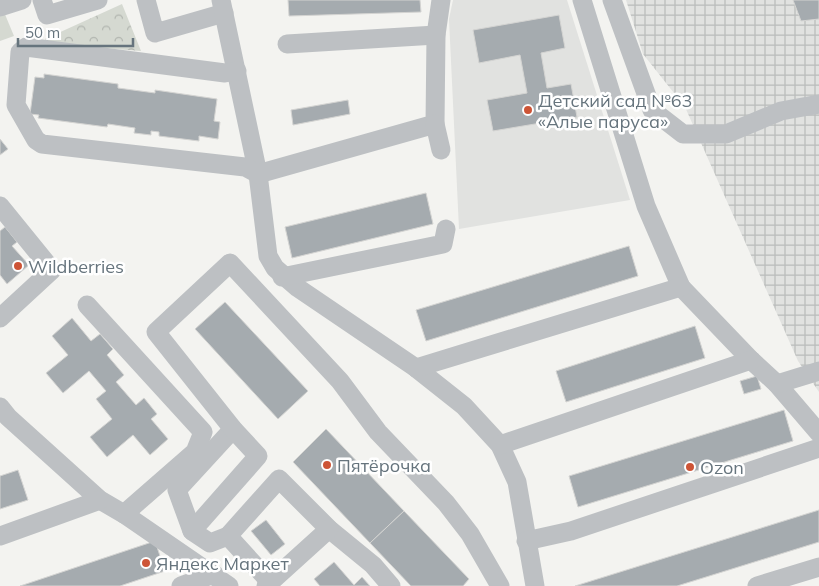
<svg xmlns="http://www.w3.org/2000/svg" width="819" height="586" viewBox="0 0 819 586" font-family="Mulish,sans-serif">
<defs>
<pattern id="industrial-grid" width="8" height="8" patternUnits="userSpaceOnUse" patternTransform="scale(1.25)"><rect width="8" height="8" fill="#e1e2e0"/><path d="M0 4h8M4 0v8" fill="none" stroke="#babcbb"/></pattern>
<pattern id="park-crowns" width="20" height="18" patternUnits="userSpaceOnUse" patternTransform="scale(1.25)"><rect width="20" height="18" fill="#d5d9d1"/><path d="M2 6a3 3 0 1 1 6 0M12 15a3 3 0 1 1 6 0" fill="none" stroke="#b1b5af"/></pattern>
</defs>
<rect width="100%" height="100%" fill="#f3f3f0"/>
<polygon fill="#e1e2e0" points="453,0 567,0 630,200 459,229 449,19"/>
<polygon fill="url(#industrial-grid)" points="626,0 819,0 819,392 798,361 685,107 643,54"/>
<polygon fill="#d5d9d1" points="0,11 4,12 14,36 0,41"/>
<polygon fill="url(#park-crowns)" points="122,4 141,51 48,44 45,39"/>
<g fill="#a5abaf" stroke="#d4d4d2">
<polygon points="288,0 420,0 421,12 289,16"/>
<polygon points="793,0 819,0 819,19 801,21"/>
<polygon points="559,15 565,48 541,53 547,88 571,84 577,117 493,131 487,100 527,93 520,55 479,63 473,30"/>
<polygon points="44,74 118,84 118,88 155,93 155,90 217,99 214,121 220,122 218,139 199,136 199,141 159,136 159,132 151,131 151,135 134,133 135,128 108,124 107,127 38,118 39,115 30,114 35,77 44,78"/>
<polygon points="348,100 350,114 293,125 291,110"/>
<polygon points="0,139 8,149 0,155"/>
<polygon points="426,193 433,224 292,258 285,227"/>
<polygon points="5,227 17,242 12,246 29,265 7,284 0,275 0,231"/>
<polygon points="629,246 638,276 426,341 416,310"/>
<polygon points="225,302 308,391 278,419 195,329"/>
<polygon points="72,318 91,341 100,334 113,349 107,355 124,375 116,382 136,405 144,398 157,414 151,419 168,439 150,455 133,435 107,457 90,437 112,419 96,399 106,391 89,371 63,393 46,373 68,355 52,336"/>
<polygon points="695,326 705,358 566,402 556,371"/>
<polygon points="757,376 761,389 744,394 740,381"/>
<polygon points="784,410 793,441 578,507 569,476"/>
<polygon points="326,429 404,511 370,543 293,462"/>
<polygon points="18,470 28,500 0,509 0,476"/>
<polygon points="819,510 819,542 677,586 575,586"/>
<polygon points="404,511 469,579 463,586 411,586 370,543"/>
<polygon points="266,520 285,544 271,555 251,531"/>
<polygon points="155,541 165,571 120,586 20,586"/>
<polygon points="334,562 354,585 362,577 370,586 320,586 314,579"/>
</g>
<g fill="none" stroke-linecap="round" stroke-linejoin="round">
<g stroke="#bdc0c3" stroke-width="19">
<polyline points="42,0 47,15 98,0"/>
<polyline points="146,0 155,33 224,13"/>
<polyline points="221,0 258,174 268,256 275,268 298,288 416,368 464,406 500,445 517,482 535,586"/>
<polyline points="582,0 646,206 681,287 751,360 777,384 819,433"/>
<polyline points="612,0 652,110 683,134 726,134 781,111 819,104"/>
<polyline points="0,7 22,0"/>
<polyline points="287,44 436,35"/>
<polyline points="237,71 225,73 26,47 20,52 16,105 36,140 42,144 245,167 258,174 435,124 436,35 441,0"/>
<polyline points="435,124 441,150"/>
<polyline points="0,206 52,270 0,318"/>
<polyline points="282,277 443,244 446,229"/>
<polyline points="87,305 203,432 195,452 124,514"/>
<polyline points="416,368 681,287"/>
<polyline points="777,384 819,371"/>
<polyline points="0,407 8,417 100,500 124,514 229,586"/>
<polyline points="500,445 751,360"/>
<polyline points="192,531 177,490 233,429"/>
<polyline points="0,536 100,500"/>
<polyline points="228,536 210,543 192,531 258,456 233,429 156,332 230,263 340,381 378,432 446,503 470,534 500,586"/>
<polyline points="526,541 571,531 819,448"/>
<polyline points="270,582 228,536 279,479 329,529 373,565 391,586"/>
<polyline points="181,586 214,574"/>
<polyline points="266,586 329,529"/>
<polyline points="757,586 819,567"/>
</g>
</g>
<g fill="#cd5436" stroke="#fff" stroke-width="2">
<circle cx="528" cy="110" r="5"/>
<circle cx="18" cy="266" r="5"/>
<circle cx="327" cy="465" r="5"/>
<circle cx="690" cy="467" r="5"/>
<circle cx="146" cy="563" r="5"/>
</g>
<g text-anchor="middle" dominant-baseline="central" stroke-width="5" stroke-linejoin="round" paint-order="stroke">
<g font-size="18" fill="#66747d" stroke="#fff" text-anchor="start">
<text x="538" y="100">Детский сад №63<tspan x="538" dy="21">«Алые паруса»</tspan></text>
<text x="28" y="266">Wildberries</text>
<text x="337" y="465">Пятёрочка</text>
<text x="700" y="467">Ozon</text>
<text x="156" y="563">Яндекс Маркет</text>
</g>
</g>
<path d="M18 38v8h115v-8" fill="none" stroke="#66747d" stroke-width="2.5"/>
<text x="25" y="38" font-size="15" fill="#66747d" stroke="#ffffff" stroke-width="4" paint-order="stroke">50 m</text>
</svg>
